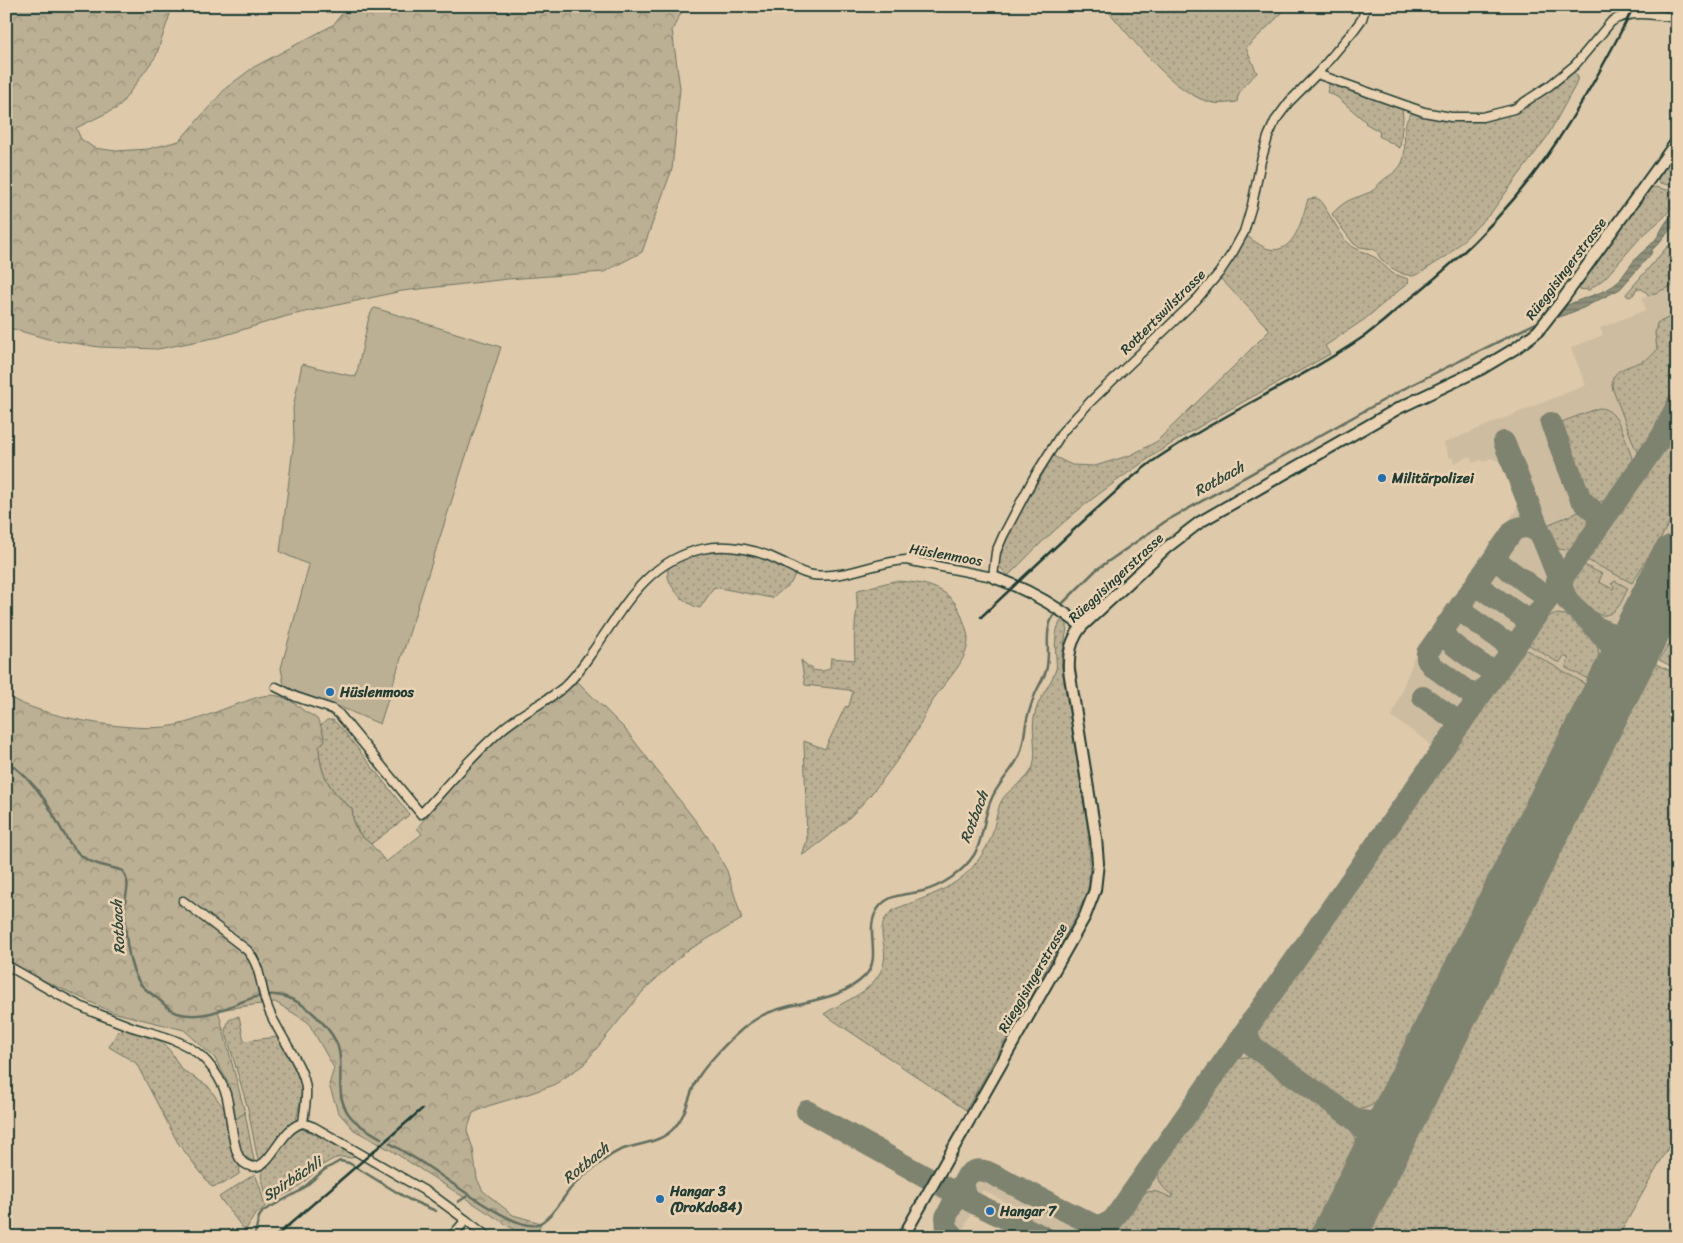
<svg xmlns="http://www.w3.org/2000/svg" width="1683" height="1243" viewBox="0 0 1683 1243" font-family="Sriracha,sans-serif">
<defs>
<pattern id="grass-dots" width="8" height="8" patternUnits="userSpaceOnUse" patternTransform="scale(1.25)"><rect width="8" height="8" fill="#bbaf94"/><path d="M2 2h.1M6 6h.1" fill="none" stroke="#97907a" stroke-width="1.8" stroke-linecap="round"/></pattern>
<pattern id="forest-crowns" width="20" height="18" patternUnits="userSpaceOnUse" patternTransform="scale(1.25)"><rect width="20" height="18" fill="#bbaf94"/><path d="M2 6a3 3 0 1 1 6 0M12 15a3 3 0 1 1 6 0" fill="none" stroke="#97907a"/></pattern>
<pattern id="water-rules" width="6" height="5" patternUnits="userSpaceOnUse" patternTransform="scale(1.25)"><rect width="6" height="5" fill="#8f8f7a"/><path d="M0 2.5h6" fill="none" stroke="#747665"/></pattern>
</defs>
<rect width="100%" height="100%" fill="#dec9aa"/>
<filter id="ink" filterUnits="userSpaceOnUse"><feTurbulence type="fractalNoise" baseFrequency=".02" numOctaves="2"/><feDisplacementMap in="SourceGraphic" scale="10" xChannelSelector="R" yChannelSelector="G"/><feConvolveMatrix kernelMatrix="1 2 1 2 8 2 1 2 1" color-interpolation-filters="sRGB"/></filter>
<g filter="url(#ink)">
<polygon fill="#cdbca0" points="1677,277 1677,632 1656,664 1648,673 1366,1237 995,1237 1011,1205 983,1190 959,1237 936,1237 935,1224 944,1203 942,1200 934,1196 943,1179 947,1177 954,1179 958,1178 963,1169 972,1162 986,1164 1086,1214 1100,1215 1114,1205 1431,754 1430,747 1427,741 1392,717 1413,661 1412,660 1515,512 1519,502 1519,497 1506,466 1503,463 1491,458 1483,462 1481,460 1473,463 1470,456 1454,463 1452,457 1449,458 1444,443 1586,385 1571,348 1603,335 1600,328 1646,310 1642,298 1672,286"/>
<g fill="url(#grass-dots)" stroke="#6d7664">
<path d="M1107,6H1289L1246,48L1257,73C1248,81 1238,89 1237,102C1229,103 1221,104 1213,103C1174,95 1134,40 1108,11Z"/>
<path d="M1573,71L1578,77L1575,86L1547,137L1490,214L1447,256L1420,273L1413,276L1403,274L1390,267L1380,258L1377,252L1373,249L1360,247L1354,244L1344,231L1332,214C1346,199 1351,200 1368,193C1374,191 1376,187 1380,183C1387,176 1397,173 1402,163C1409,148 1398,121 1414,112C1432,116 1450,121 1467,121C1509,122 1542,96 1573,71Z"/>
<polygon points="1330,82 1402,108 1403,118 1400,148 1379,136 1380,132 1365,123 1366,122 1337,97 1327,92"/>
<polygon points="1677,151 1677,187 1660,183 1658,177"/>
<polygon points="1655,187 1677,192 1677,201 1664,217 1640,238 1605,278 1589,290 1578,289 1650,188"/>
<path d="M1316,198L1320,200L1345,240L1353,247L1376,258L1392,273L1408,279L1409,282L1365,319L1325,346L1330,354C1267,390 1201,422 1142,463C1112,484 1081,506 1054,531C1038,545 1023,561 1008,576L999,566L1000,552L1003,543L1053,456L1072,465L1095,466L1131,455L1156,442L1233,367L1270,330L1219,277L1245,235C1252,239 1261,247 1269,249C1295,255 1302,218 1308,199Z"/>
<polygon points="1677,239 1677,277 1672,286 1648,296 1648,294 1642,289 1636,289 1634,294 1630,297 1627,296 1626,294 1667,247"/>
<path d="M1677,314V390L1662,424L1643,452H1638L1635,448L1613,390C1605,362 1647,369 1657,349L1655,333L1657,323Z"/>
<path d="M1599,408C1619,408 1626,442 1632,458V464L1630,471L1612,497L1600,502L1588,497L1583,492L1556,424Z"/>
<polygon points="1677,431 1677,507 1660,540 1659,540 1632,583 1589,561 1586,560 1586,555 1667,439"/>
<path d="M1579,512L1584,513L1589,515L1591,524C1587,530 1583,538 1578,544C1571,553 1555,551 1550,542C1547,537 1546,531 1544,526Z"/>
<path d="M726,550L744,552L767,559L795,574L791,583L772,598L714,587L700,608C685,605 662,583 669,566C676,563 682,560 688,557C699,551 713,551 726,550Z"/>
<path d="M1584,565L1602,574L1599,582L1613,589L1614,586L1611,584L1615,581L1628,588C1624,596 1621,606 1614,611C1610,614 1605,616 1600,615C1591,612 1572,593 1572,584C1571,577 1575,571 1578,566Z"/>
<path d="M894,581C924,582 954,587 963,620C965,626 968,633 968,639C968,661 947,679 935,697C925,712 919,729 909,743C884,780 856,816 821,842C815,846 809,852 802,855L807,840L804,741L825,749L845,707L849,706L853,692L849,690L805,685L801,660L809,667H812V670C819,671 824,672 830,668L831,658L855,660C854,641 854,628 857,609C858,602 855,597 858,590Z"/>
<polygon points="1554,614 1566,615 1571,618 1596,642 1598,648 1599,658 1590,680 1566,668 1566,665 1569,659 1564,656 1560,662 1557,662 1526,643 1526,641 1541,620"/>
<path d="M1063,618L1067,623V628L1061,662L1088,830L1090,859L1089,884L1086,896L1070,927L966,1110L824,1014C840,1003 863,996 875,980C878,976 882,970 883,966C890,944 870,926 895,909C937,893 969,885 990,840C995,829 996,810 1002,800C1008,789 1025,782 1031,771C1039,757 1031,733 1034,718C1037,698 1051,686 1056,669C1057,666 1056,661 1056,658C1055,645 1054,628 1063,618Z"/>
<polygon points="1677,632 1677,669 1659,660"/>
<path d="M1521,648H1523L1584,683L1586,687L1380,1099C1370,1108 1360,1112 1348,1107L1265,1048C1257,1038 1257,1029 1261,1017Z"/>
<polygon points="1656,664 1677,674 1677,1132 1618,1237 1366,1237 1648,673"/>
<path d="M327,720H333L343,730L409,814L408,816L371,844C357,833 354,827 352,809C331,790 320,777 319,747L325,740L320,726Z"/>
<polygon points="239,1016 244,1041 277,1037 300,1078 302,1090 299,1108 296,1120 289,1125 262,1158 261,1158 258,1161 248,1109 225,1030 229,1020"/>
<polygon points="127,1028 161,1041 171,1052 181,1069 208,1086 227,1113 232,1153 240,1167 239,1174 223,1184 212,1187 178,1143 136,1063 109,1047 118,1031"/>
<path d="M1245,1057H1253L1261,1061L1348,1124C1354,1132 1356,1139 1355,1148L1311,1237H1111C1120,1220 1132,1187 1157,1192C1162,1193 1167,1196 1172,1198L1173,1195C1160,1188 1156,1177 1159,1164L1229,1065L1236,1059Z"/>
<path d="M245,1113L254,1160V1161C236,1157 236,1135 235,1119Z"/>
<polygon points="301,1129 311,1132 354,1156 352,1158 341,1157 333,1159 321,1166 295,1190 268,1202 261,1176 262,1172 290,1136"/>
<polygon points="255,1174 260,1187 265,1207 254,1216 245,1231 219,1197"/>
</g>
<g fill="url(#forest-crowns)" stroke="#6d7664">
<polygon points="11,6 168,6 170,14 156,56 119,107 76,128 81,139 94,148 116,151 148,149 179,141 227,87 254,67 333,25 348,6 685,6 672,30 680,88 672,169 642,252 604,272 508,279 402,291 287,316 219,337 158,349 99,347 48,339 6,327 6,78 10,60"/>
<path d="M578,682L625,729L711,841L727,871L742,919L685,952L644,990L583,1065L554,1085L528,1094L488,1106L473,1113L467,1131L473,1149L477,1179L483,1191L513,1215L541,1223L536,1236L521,1234L392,1151L354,1130L338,1112L329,1085L334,1068L308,1022L275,1002L218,1010L245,1113L235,1119L228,1082L214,1057L184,1030L112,1012L6,963V695C38,717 127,731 165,727C191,724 216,711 241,703C253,699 265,693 278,696C288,698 296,704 304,711C307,714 314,715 317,719C321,724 323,734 325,740L319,747C320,777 331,791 352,809L354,825L361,836L371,844L386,862L422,834L417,828L469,766L498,738Z"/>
</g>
<polygon fill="#bbaf94" stroke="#6d7664" points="375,308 501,347 380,724 340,707 292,690 284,686 281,668 309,565 280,552 294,440 293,408 302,364 356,377 369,317 373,309"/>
<path fill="url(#water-rules)" stroke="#626e5e" d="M1677,213V224C1667,231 1661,242 1652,250L1651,254L1620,289L1583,308L1557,318C1559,315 1563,308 1566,306C1582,297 1606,294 1619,281C1624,275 1628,268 1633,262C1639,253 1649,248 1655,240C1662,232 1665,217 1677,213Z"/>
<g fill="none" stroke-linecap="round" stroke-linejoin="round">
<g stroke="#626e5e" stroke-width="2.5">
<polyline points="1060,606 1096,570 1166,521 1409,386 1536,323"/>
<path d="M6,761C21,771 34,784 44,799C57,818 65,843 83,857C94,866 111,866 123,871C131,887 126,888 125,904C124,926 127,963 139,982C143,988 150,993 156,997C162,1002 170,1011 177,1013C231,1028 260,963 316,1016C324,1024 335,1036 338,1047C345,1070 333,1095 350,1116C358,1126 371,1132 381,1138"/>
<path d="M390,1143C400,1150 411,1156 421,1162C443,1176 513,1230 535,1225C549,1222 562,1199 571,1188C578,1180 587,1173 595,1167C603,1161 612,1153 621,1150C639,1143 661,1143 674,1128C688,1114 688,1093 699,1076C707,1064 726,1043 738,1033C745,1026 754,1020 763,1015C797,999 837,1004 865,976C884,956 861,928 880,906C891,893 908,895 923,891C942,886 963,872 974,855C984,838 983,818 991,800C997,784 1012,772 1019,756C1025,742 1024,728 1028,715C1031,706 1033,698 1037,690C1040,684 1044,677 1046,671C1052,649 1041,631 1057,610"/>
<polyline points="458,1202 469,1195"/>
<polyline points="254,1237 259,1217 263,1211 300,1191 324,1170 340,1161 349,1163 408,1199 436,1211"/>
</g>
<g stroke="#7e836f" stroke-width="22">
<path d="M1551,423L1580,497C1587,509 1601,510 1597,527"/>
<polyline points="1504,442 1567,600 1594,626 1609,633 1620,634 1628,633 1647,620"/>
<path d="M1498,551L1497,558L1501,564L1539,592C1549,595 1556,591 1557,581"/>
<polyline points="1480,577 1480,586 1485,591 1523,617 1532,618 1537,614"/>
<polyline points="1462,603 1462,610 1466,615 1503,641 1514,643 1520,639"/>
<path d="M1446,625C1444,629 1444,633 1446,637C1449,643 1483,667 1490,669C1495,669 1498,668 1501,665"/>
<path d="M1594,627C1613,646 1624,657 1615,684"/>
<path d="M1484,690L1476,694L1468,692L1431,665L1427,659V653L1513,531C1523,524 1534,527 1542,536"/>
<polyline points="1423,697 1453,718 1459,719 1466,715"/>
<path d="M1251,1022C1246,1032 1247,1040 1255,1048L1353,1118C1377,1140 1375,1155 1364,1183"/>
<polyline points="807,1111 946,1188 954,1191 960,1189"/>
<path d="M1353,1118C1372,1127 1391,1118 1404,1105"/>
<polyline points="963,1183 964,1193 970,1201 1044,1237"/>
<path d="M955,1237L947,1228L946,1217L967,1176C974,1169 981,1169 990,1173L1094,1225H1104L1111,1221"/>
<polyline points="1101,1237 1662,436 1677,405"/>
</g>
<polyline stroke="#7e836f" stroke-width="55" points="1338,1237 1677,561"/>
<defs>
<g id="street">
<path d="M1317,74L1424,112L1451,117H1482L1514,109L1549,86L1575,65L1611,22C1629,9 1656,15 1677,18"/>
<path d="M276,687L296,697L332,709L339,714L421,814C448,785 474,753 505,727C523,712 546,702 564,687C573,679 581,668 588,658C621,613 643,562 702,549C728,543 759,550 782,562C792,567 802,574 813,575C846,579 874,562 906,560L993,577L996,552L1003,536L1033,479L1063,431L1091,401L1197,299L1219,273L1233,252L1244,232L1252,205L1261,161L1268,137L1275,121L1289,102L1317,74L1354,30L1362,19L1366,6"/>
<path d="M183,901L247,950C262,967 260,988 268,1008C277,1033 304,1065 306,1089C307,1099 304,1113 303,1123L314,1127L432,1195L466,1220"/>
<path d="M6,965C34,980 64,1000 93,1012C106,1017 119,1022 132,1027C158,1035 188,1040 207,1062C215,1071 222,1082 226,1094C231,1110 232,1150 241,1160C243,1163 247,1165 250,1166C270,1173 280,1127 303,1123"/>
<polyline points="451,1237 466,1220 488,1237"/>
</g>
<g id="secondary">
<path d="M993,577C1025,588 1055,605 1082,626"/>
<path d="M903,1237L1085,916L1095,890L1098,863L1096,838L1069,670C1068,653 1071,640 1082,626L1166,548L1200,522L1399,408L1481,369L1516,348L1538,331L1563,299L1677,141"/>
</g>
</defs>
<use href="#street" stroke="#1f3d34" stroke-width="11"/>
<use href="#secondary" stroke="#1f3d34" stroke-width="14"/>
<use href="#street" stroke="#ead2b2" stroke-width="8"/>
<use href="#secondary" stroke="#ead2b2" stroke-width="10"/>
<g stroke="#1f3d34" stroke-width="2.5">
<path d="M981,617C1018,582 1054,548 1091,514C1115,493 1138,470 1165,453C1230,410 1302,379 1366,335C1378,326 1390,316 1401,306C1456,263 1507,213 1547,156C1580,109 1608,58 1634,6"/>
<polyline points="275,1237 422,1109"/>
</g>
</g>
</g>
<g fill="#1f6fb2" stroke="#ead2b2" stroke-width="2">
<circle cx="1382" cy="478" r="5"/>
<circle cx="330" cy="692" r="5"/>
<circle cx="660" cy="1199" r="5"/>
<circle cx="990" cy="1211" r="5"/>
</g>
<g text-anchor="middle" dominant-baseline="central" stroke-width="5" stroke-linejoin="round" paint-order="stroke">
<g font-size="14" fill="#1f3d34" stroke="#ead2b2">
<text transform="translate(1566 269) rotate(-53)">Rüeggisingerstrasse</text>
<text transform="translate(1163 312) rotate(-45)">Rottertswilstrasse</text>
<text transform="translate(946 555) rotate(10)">Hüslenmoos</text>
<text transform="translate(1116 578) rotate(-43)">Rüeggisingerstrasse</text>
<text transform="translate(1033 978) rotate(-60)">Rüeggisingerstrasse</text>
</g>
<g font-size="14" font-weight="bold" fill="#1f3d34" stroke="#ead2b2" text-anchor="start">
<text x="1392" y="478">Militärpolizei</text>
<text x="340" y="692">Hüslenmoos</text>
<text x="670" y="1191">Hangar 3<tspan x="670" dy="16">(DroKdo84)</tspan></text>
<text x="1000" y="1211">Hangar 7</text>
</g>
<g font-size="15" font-style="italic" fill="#30493e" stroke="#ead2b2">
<text transform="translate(1219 479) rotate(-29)">Rotbach</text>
<text transform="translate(974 817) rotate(-69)">Rotbach</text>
<text transform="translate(118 927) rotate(-93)">Rotbach</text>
<text transform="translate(586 1163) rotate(-39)">Rotbach</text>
<text transform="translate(292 1179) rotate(-33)">Spirbächli</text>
</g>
</g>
<rect width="1683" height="1243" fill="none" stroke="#ead2b2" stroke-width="25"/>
<rect x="12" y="12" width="1658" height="1218" fill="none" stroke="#1f3d34" stroke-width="2" filter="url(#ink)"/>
</svg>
